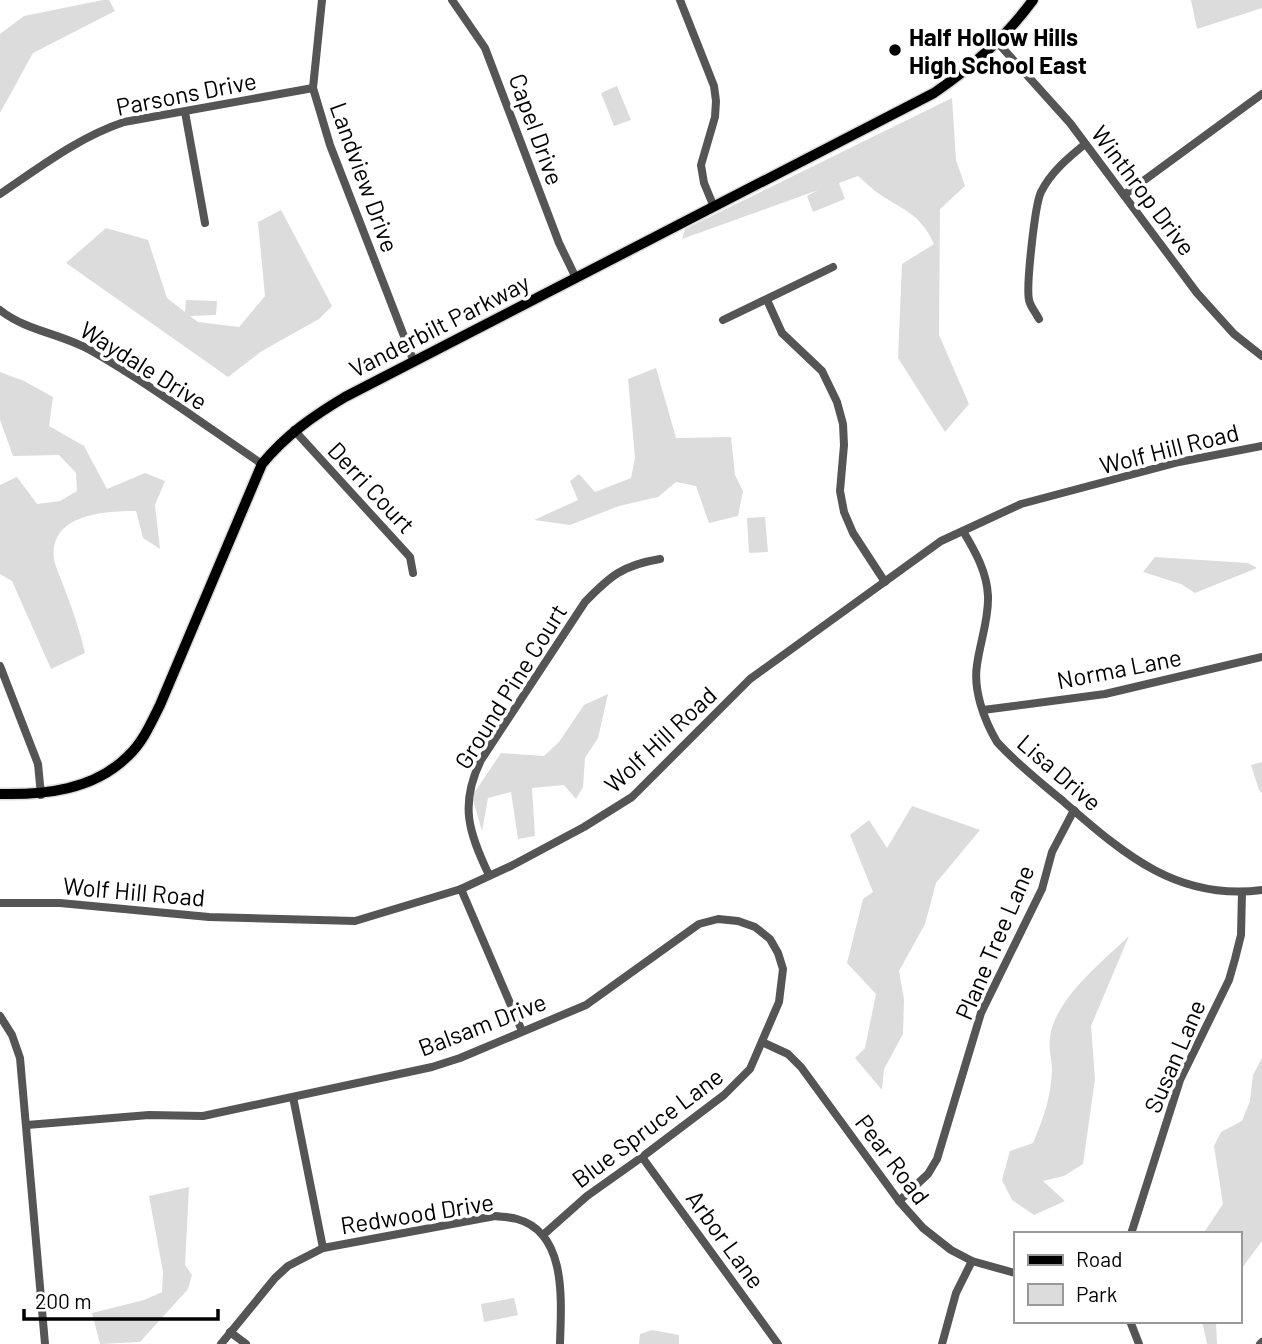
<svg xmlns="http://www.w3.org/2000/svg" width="1262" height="1344" viewBox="0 0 1262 1344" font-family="Barlow,sans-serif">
<rect width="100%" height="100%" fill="#fff"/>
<g fill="#dcdcdc">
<polygon points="103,0 109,0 115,11 33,53 0,113 0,34 24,16"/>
<polygon points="1191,0 1262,0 1262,8 1197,29"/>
<polygon points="617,86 631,120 614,126 601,93"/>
<path d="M952,98L956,160L965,186L940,209L939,335L969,404L945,432L898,358L902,264L934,244C919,211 901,210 875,191C869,186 864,181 858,176L839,183L845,199L813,212L807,196L818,190L682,239L685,229Z"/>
<polygon points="281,210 332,306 319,319 262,351 228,377 66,263 106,228 148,240 167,298 185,312 186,300 217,301 216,315 190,316 198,322 239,327 265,296 258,222"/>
<polygon points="656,368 676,438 731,437 735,475 743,491 738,516 709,523 696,486 676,482 658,497 619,506 570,525 534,520 578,500 570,481 579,474 595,492 631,478 635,458 628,379"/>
<path d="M0,372L24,381L53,397L49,426L84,446L107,489L145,473L165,481L155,505L160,549L143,538L136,511C105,511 49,514 54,559C56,569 62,581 65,590C73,611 80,631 85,653L51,669L12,581L0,574V485L17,477L37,504L60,501L77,491L76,473L59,455L13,456L0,420Z"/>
<polygon points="765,517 768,552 749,553 747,518"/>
<polygon points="1155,557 1248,563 1257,568 1195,593 1181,584 1143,572"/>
<polygon points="608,694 598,738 585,758 583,787 576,799 564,785 532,788 535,836 518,839 511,792 488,798 482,831 472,796 501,753 544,756 559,742 584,705"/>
<polygon points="1262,762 1262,793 1259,790 1251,765"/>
<polygon points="912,806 980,830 936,883 925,924 899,971 904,999 903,1034 884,1069 882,1090 855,1058 865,1048 876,994 847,963 863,899 873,892 850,835 869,820 887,848"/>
<path d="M1129,936L1091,1026L1095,1079L1083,1164L1064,1176L1043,1181L1065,1201L1034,1215L1012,1200L1002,1180L1010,1151L1033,1143C1044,1117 1051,1097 1052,1070C1052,1059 1048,1048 1050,1037C1055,999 1102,962 1129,936Z"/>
<polygon points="1262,1058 1262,1241 1239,1272 1239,1234 1203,1234 1223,1204 1214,1146 1221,1132 1242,1121 1250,1101 1253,1075"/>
<polygon points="189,1187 185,1265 192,1275 188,1289 140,1342 100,1344 92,1313 144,1300 162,1292 163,1272 149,1196"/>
<polygon points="514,1298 518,1315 484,1322 481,1304"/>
<polygon points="1202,1321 1216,1321 1217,1344 1207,1344"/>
<polygon points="652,1330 679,1335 679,1344 639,1344 640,1334"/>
</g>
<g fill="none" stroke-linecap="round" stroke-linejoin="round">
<defs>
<path id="major" d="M0,794C45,795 94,790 128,756C143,742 151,723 160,705L262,464C286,435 313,416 345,397L934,93C973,66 1005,38 1033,0"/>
</defs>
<use href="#major" stroke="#dbdbdb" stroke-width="13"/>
<g stroke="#555" stroke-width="8">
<polyline points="322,0 313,88 330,145 414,362"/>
<polyline points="452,0 485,48 559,243 576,278"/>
<polyline points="680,0 714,86 716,101 715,117 701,165 704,183 714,207"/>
<polyline points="998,43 1070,123 1197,293 1234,334 1262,356"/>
<polyline points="185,112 205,223"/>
<path d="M0,194C40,167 79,137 124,122L313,88"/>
<polyline points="1124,195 1262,94"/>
<polyline points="767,300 782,333 822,371 837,402 843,424 844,445 840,491 844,512 853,533 885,582"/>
<path d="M0,310C26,331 63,334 92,351C151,385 206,426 262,464"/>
<path d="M1039,319C1036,313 1030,306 1029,300C1026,286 1035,204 1041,192C1051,172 1068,158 1085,144"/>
<polyline points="723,320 833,267"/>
<polyline points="294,430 410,557 413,573"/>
<path d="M963,531C975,551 987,572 988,596C989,619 980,642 977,665C973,690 984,720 997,742C1017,764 1041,783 1064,802C1124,854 1177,901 1262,890"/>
<polyline points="0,666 38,764 41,795"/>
<polyline points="983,710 1105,694 1262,657"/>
<path d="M489,875C469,833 459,805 481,760L585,602C610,576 623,565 660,559"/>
<polyline points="461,889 522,1031"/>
<polyline points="0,903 60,903 209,917 355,921 461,889 511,866 584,827 632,797 750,679 941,541 1021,504 1179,462 1262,446"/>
<polyline points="0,1016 12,1035 20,1058 45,1344"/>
<polyline points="762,1042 788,1054 801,1067 899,1201 923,1228 951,1250 972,1261 1015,1273"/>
<polyline points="293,1097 323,1248"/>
<polyline points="27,1125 149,1115 203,1116 432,1067 460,1058 586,1005 699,924 718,919 738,921 755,927 770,939 778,953 783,969 779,1002 750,1069 724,1095 642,1157 587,1196 543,1235"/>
<polyline points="642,1157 778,1344"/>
<polyline points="899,1201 928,1174 937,1159 981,1013 1042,889 1052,852 1074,810"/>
<polyline points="1131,1234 1180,1080 1229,980 1235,959 1241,935 1242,892"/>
<polyline points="1130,1321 1139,1344"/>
<polyline points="230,1332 246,1344"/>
<path d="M221,1344L275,1278L288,1266L323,1248L495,1216C502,1217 510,1217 517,1219C568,1233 561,1303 560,1344"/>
<polyline points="942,1344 956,1293 972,1261"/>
<polyline points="1260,1344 1262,1342"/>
</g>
<use href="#major" stroke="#000" stroke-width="10"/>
</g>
<circle fill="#000" stroke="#fff" stroke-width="2.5" cx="895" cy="50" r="7"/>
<g text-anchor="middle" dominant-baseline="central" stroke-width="7" stroke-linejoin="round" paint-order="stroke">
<g font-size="24" font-weight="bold" fill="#000" stroke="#fff" text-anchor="start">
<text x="909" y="36">Half Hollow Hills<tspan x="909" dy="28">High School East</tspan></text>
</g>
<g font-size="24" fill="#000" stroke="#fff">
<text transform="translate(186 93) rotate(-11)">Parsons Drive</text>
<text transform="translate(537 129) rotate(70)">Capel Drive</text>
<text transform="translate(365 177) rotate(70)">Landview Drive</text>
<text transform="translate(1144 190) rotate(53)">Winthrop Drive</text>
<text transform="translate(439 325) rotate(-27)">Vanderbilt Parkway</text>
<text transform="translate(144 365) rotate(32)">Waydale Drive</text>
<text transform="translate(1169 448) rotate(-14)">Wolf Hill Road</text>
<text transform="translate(372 487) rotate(47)">Derri Court</text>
<text transform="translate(1119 668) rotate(-11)">Norma Lane</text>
<text transform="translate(510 686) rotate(-58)">Ground Pine Court</text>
<text transform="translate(660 739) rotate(-43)">Wolf Hill Road</text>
<text transform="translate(1060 772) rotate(41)">Lisa Drive</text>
<text transform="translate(134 891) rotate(5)">Wolf Hill Road</text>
<text transform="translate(994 942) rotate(-67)">Plane Tree Lane</text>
<text transform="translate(482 1024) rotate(-21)">Balsam Drive</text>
<text transform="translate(1174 1056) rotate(-67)">Susan Lane</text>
<text transform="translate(647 1127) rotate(-37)">Blue Spruce Lane</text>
<text transform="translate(893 1159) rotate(53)">Pear Road</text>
<text transform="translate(417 1213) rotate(-9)">Redwood Drive</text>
<text transform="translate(726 1239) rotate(54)">Arbor Lane</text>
</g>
</g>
<rect x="1014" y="1232" width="228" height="91" fill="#ffffff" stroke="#999999" stroke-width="2"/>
<rect x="1028" y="1255" width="35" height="10" fill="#000000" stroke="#999999" stroke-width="2"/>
<text x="1076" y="1267" font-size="21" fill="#000000">Road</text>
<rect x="1028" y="1284" width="35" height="21" fill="#dcdcdc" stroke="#999999" stroke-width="2"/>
<text x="1076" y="1302" font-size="21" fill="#000000">Park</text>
<path d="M24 1309v10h194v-10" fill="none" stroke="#000000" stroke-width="3.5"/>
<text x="35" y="1309" font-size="21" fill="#000000" stroke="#ffffff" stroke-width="5" paint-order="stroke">200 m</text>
</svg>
